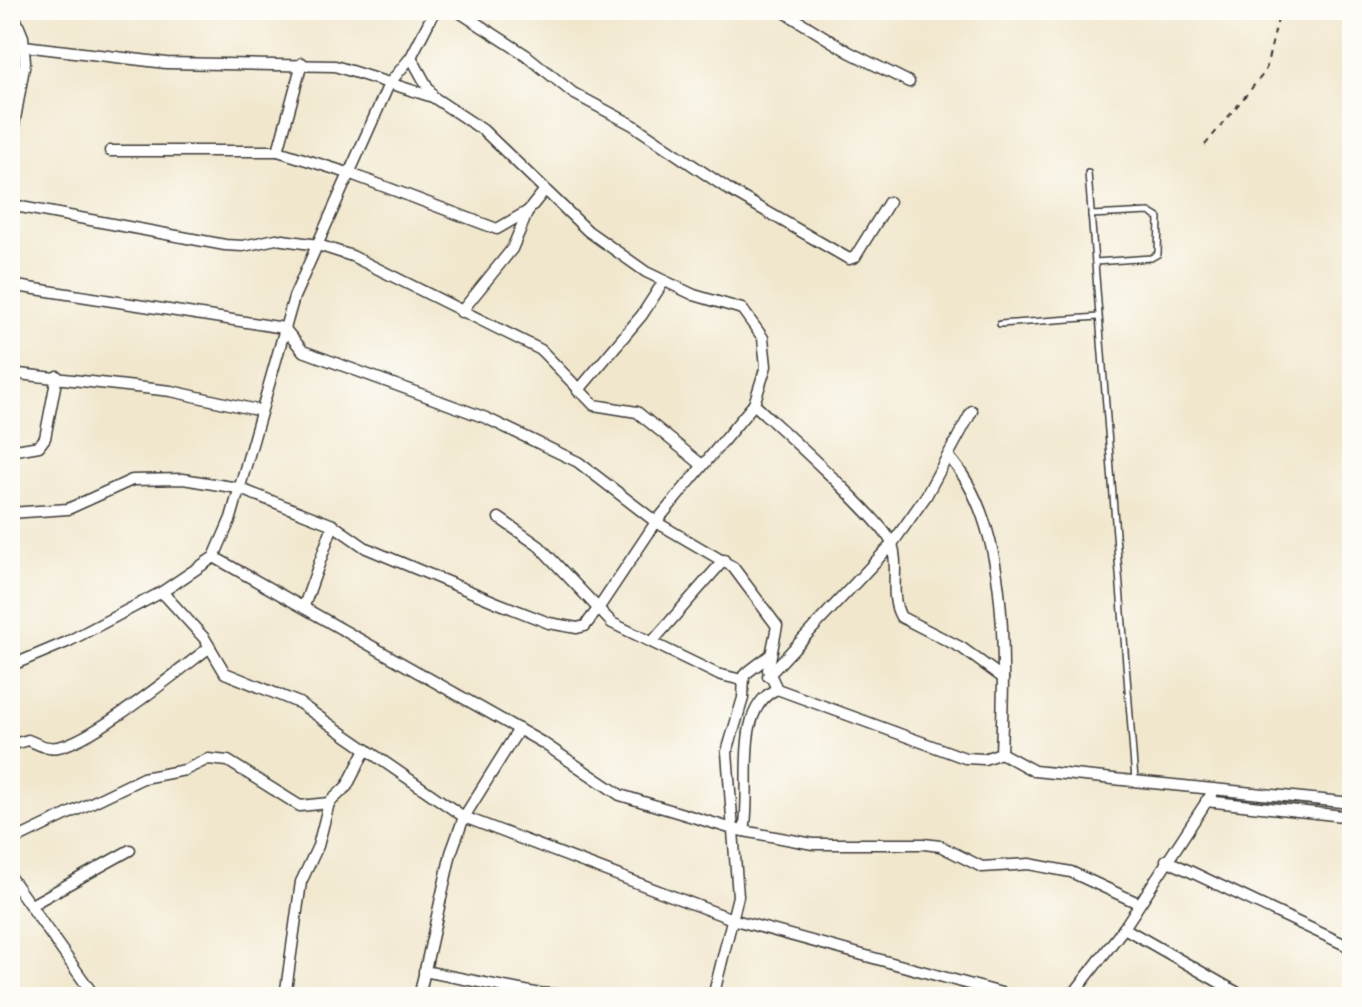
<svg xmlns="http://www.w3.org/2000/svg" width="1362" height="1007" viewBox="0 0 1362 1007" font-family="Sriracha,sans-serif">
<rect width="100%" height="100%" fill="#fdfcf7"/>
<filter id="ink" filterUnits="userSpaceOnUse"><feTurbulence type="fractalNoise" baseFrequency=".0125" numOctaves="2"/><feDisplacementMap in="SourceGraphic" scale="16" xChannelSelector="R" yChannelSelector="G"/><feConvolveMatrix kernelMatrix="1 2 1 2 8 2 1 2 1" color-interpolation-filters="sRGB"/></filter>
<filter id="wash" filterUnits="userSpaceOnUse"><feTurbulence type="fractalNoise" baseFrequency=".006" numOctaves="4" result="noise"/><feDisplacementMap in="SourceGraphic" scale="32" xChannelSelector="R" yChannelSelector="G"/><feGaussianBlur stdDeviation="1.8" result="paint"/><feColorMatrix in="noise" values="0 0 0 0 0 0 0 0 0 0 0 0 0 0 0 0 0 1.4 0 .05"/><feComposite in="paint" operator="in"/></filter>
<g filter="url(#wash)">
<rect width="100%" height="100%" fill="#f1e7cd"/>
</g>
<g filter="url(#ink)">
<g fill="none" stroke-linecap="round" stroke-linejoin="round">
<defs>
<g id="lane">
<polyline points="1088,173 1135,780"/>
<polyline points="1091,215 1149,212 1159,218 1158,254 1151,258 1095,262"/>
<polyline points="1000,324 1098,317"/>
</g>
<g id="street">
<polyline points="456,10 526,55 573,93 633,125 731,191 849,259 855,257 889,202"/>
<polyline points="781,10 849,52 909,82"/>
<polyline points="411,57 433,97"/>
<polyline points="10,148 25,62 23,37 12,10"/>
<polyline points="110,151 278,151 351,174 497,229 528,211 512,249 461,312"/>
<polyline points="278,151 302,63"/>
<polyline points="10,205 225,245 243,246 276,239 318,245 352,256 541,350 594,405 637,412 702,465"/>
<polyline points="528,211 544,191"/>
<polyline points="10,285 284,328 303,351 486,418 578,462 656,522 733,567 777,626 768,670 777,689 965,758 984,759 1001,753 1034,771 1352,803"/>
<polyline points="10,373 171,391 261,411"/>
<polyline points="578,391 642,315 664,281"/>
<path d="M754,404C778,427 884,521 892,544C900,567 888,595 901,617L962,648L1003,678"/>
<polyline points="10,451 39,446 45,438 57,376"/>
<path d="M948,456C1012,526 1004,663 1001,753"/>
<polyline points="10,513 68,509 132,480 183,479 238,488 333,525 366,548 498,603 549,623 577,628 585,626 598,609 656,522 754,404 766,366 763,338 742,309 694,295 646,272 588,231 483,130 433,97 335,66 166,63 24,46"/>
<polyline points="499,518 539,546 612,623 717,674 742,680"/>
<polyline points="214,557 543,743 620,795 733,829 813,844 924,844 940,846 982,867 1029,864 1071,872 1138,903"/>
<polyline points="162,592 205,639 225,673 299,703 464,817 735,920 1016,997"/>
<polyline points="304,606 333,525"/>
<polyline points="652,642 724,560"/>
<polyline points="10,666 67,642 162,592 214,557 231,518 294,297 389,84 411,57 435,10"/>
<polyline points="768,676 892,544 926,496 972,411"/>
<path d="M10,745L28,740C38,744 46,749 58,747C93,741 178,671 210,647"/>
<polyline points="1206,801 1352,817"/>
<path d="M744,831C753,787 732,709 777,689"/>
<polyline points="10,842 143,778 185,770 208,759 228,761 300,806 329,803 347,786 366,749"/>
<polyline points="1166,860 1352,948"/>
<polyline points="10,877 95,997"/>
<polyline points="31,905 130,850"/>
<polyline points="1124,928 1245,997"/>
<polyline points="424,971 535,993 602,997"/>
<polyline points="197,997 252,997"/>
<polyline points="285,997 301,882 318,846 329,803"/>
<polyline points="419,997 451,853 464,817 519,729"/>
<polyline points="713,997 738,896 727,752 743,698 744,675 769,656"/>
<polyline points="1071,997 1124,928 1214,790"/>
<polyline points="1345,997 1352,988"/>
</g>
</defs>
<use href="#lane" stroke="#3c3a37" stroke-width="8"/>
<use href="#street" stroke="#3c3a37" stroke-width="13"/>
<g stroke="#3c3a37" stroke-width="2" stroke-dasharray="6 6" stroke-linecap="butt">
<polyline points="1205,145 1265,72 1278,19 1287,10"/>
<polyline points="10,988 32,997"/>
</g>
<use href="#lane" stroke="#fff" stroke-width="5"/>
<use href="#street" stroke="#fff" stroke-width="10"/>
</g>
</g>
<rect width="1362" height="1007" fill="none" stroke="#fdfcf7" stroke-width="40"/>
</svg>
